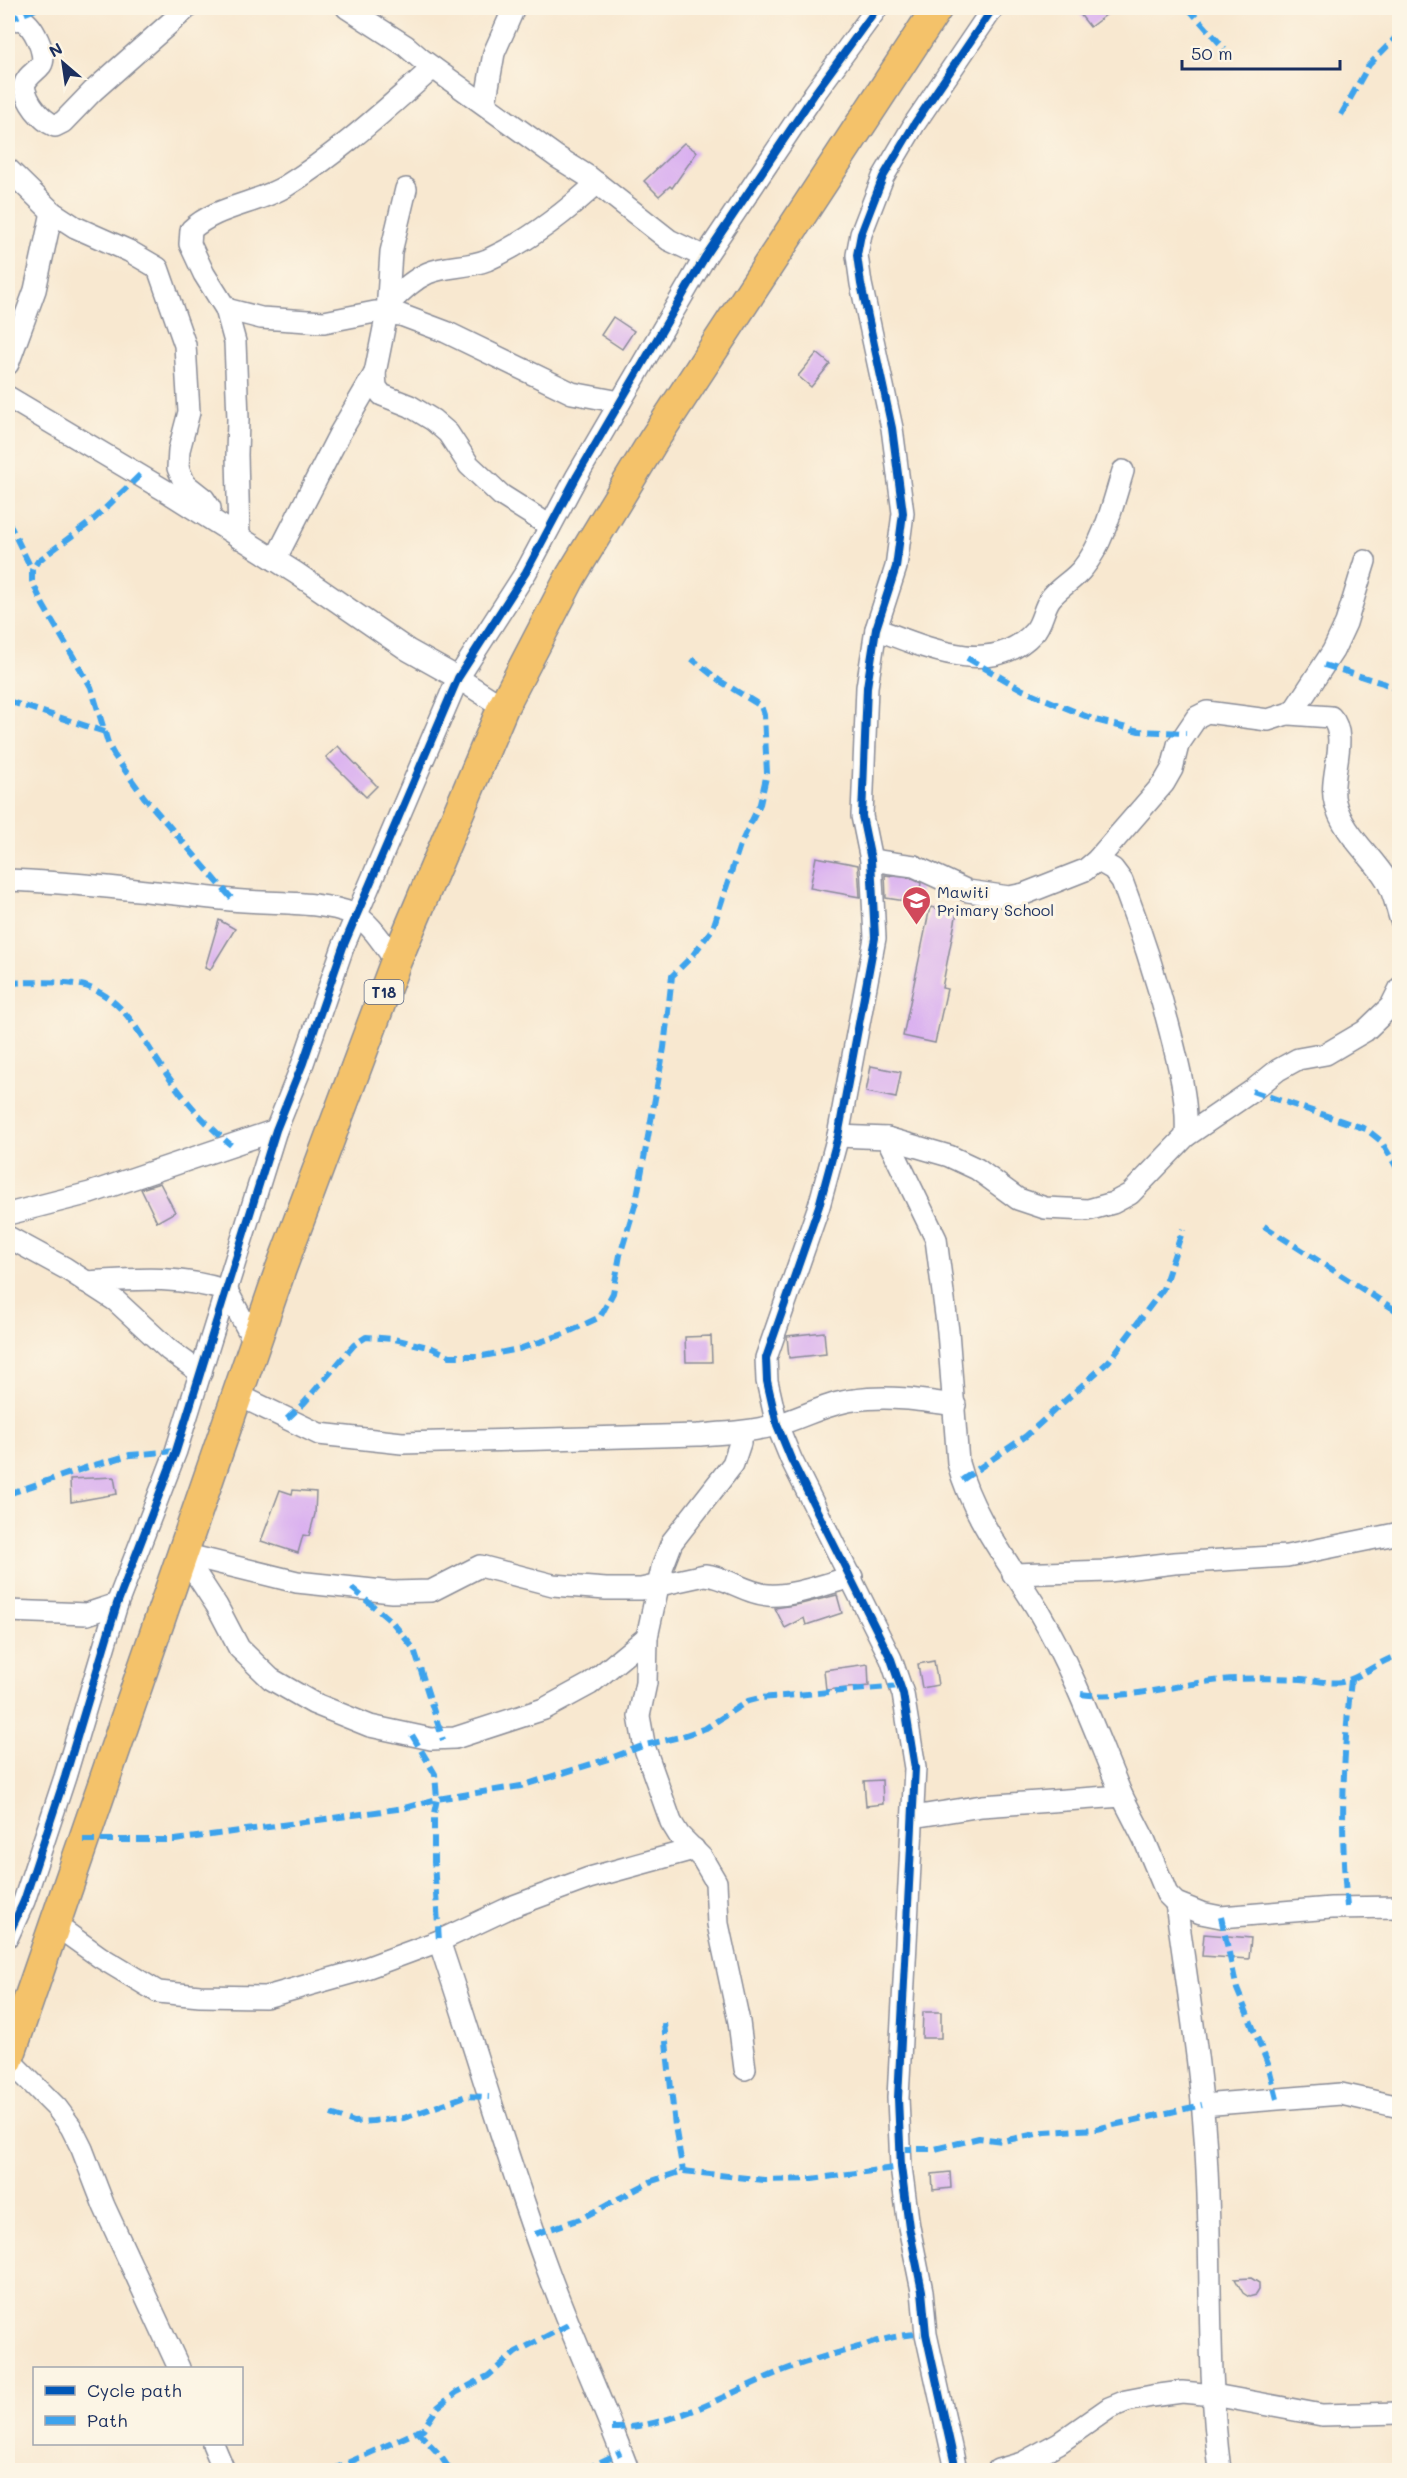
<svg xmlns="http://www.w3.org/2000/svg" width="1407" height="2478" viewBox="0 0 1407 2478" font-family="Mali,sans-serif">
<rect width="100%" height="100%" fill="#fcf5e5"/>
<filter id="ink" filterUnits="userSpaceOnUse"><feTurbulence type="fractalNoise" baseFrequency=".0167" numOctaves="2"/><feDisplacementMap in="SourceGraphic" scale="12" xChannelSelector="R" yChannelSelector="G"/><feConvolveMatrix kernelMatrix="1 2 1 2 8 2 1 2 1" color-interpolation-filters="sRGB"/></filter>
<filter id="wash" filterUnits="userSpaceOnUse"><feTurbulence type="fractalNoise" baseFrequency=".008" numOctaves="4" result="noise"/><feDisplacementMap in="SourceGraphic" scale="24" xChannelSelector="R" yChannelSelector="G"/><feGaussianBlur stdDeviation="1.35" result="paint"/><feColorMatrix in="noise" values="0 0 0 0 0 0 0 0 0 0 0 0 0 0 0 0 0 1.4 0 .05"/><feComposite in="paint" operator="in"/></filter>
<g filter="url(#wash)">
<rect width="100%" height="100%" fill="#f8e8d0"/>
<g id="blocks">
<g fill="#dab1f0">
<polygon points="1075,8 1115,8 1090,27"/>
<polygon points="684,143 697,152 672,188 670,186 659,196 644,181"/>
<polygon points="613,317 634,331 622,349 601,335"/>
<polygon points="817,353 830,364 811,387 798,376"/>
<polygon points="338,746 377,786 366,797 326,757"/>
<polygon points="816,857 858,865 860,897 810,888"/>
<polygon points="885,875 910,878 921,883 918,903 886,898"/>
<polygon points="930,907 957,912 942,988 947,989 935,1043 903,1036"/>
<polygon points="219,920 235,929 210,970 205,968"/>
<polygon points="871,1066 901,1072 896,1098 866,1092"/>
<polygon points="160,1183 175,1212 157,1222 141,1189"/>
<polygon points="824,1332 826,1354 789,1358 787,1336"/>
<polygon points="711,1336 712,1362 686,1362 685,1337"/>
<polygon points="114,1477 117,1494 71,1502 70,1479"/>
<polygon points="280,1490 292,1494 293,1490 316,1492 315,1514 309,1536 303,1535 298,1553 261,1541"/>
<polygon points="837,1595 842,1613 806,1625 804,1618 785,1628 775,1608 801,1604"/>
<polygon points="934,1661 938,1685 922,1688 918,1664"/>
<polygon points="868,1664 869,1686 826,1690 824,1670"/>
<polygon points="882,1780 883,1804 866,1806 864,1781"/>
<polygon points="1204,1934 1251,1938 1249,1959 1202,1956"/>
<polygon points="923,2012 941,2012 941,2038 922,2038"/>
<polygon points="950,2172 951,2188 933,2190 932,2174"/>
<polygon points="1251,2278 1259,2283 1259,2290 1256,2295 1249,2297 1243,2293 1235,2279"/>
</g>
</g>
</g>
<g filter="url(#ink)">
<use href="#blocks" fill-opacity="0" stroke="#8a8c97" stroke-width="1.5"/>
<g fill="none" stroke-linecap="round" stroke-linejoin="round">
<defs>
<g id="minor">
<polyline points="347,8 406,46 421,59 557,157 589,177 669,240 705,257"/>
<path d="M8,21C12,20 18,19 22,20C32,23 48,55 41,65C35,73 27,75 24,86C27,103 40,119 55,126L63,122L93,91L187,8"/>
<polyline points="485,104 494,53 514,8"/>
<polyline points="8,169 52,212 75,227 129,251 158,268 185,345 189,412 179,450 178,468 185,484 204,499 210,508"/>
<polyline points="406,189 391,252 387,313 375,373 376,387 382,395 410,406 433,420 448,433 469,465 501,495 550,526"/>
<path d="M388,304C400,293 412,280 428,273C446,265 468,268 487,260C527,242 565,213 597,183"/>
<polyline points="226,309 261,318 324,322 375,312 401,315 446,332 572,393 620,402"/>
<polyline points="8,364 35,290 52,212"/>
<polyline points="8,397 171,494 296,573 408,650 458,678 503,707"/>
<path d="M239,538L237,455L238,419L235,342L226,309L204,274L190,244L191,230C216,206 257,204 286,186C339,153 386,109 433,68"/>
<polyline points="275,560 340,433 375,373"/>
<path d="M876,629C925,647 992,679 1034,632C1042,624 1043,609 1050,599C1059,587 1074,580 1083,568C1105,541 1113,503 1123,471"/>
<path d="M1289,714L1331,717C1350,737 1328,778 1335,802C1342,832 1370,854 1386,879C1393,890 1396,905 1400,918"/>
<polyline points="871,860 914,866 968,891 1009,897 1024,894 1085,870 1097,860 1164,783 1172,769 1178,745 1197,717 1207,712 1268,720 1293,712 1333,651 1346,623 1365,561"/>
<path d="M1097,860L1113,869L1122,881C1141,931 1157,980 1170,1031C1179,1066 1188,1100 1186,1136"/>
<path d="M8,880C82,883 156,892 231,900C267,904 320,900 353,914C371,922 384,946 396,961"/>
<polyline points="838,1136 887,1138 949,1156 977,1169 1018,1199 1045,1208 1088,1210 1113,1203 1130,1194 1186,1136 1252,1091 1278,1070 1298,1059 1326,1054 1365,1031 1391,1006 1400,988"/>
<path d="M887,1138L936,1239L948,1331L958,1463C973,1519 1009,1562 1039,1612C1073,1670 1096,1734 1122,1796"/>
<polyline points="8,1214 90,1193 276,1130"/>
<polyline points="8,1237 65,1268 116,1301 169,1350 201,1373"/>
<path d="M86,1282C137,1279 177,1275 227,1291L255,1343"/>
<path d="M238,1395L319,1434L402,1443L698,1435C724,1433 750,1432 776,1425C802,1418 827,1403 854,1400C888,1395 921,1400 955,1405"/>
<polyline points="740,1432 740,1443 733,1464 672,1542 662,1568 647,1637 646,1683 639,1716 645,1749 671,1822 679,1835 702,1858 716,1882 718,1924 739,2022 745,2069"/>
<path d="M183,1554L297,1582L392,1592L431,1591L480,1566L553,1585L606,1589H641L705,1575C727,1577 745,1593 768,1595C792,1597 828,1583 852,1577"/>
<polyline points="183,1554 217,1606 239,1648 271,1679 313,1703 370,1726 431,1739 455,1738 544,1709 590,1684 647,1637"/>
<polyline points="1013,1574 1109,1571 1174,1563 1287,1556 1400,1533"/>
<polyline points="8,1611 87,1614 117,1604"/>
<polyline points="913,1817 982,1806 1122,1796 1144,1839 1167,1894 1176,1903 1201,1913 1221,1917 1331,1908 1400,1907"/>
<path d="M1176,1903C1188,1991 1203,2080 1207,2170C1212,2270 1207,2371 1220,2470"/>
<polyline points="54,1924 100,1957 158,1992 200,1996 266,1997 358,1971 439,1941 511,1907 589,1878 694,1849"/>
<polyline points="8,1936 24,1901 65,1777 117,1604 176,1451 276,1130 303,1063 343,947 458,678 526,572 577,476 705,257 815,93 877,8"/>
<path d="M439,1941C476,2050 507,2160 547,2268C572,2337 603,2402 628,2470"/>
<polyline points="8,2059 57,2108 71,2127 82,2149 104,2206 179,2368"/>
<polyline points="1202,2105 1341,2094 1400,2107"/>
<polyline points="213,2444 224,2470"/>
<polyline points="956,2470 926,2334 922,2291 909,2227 901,2167 898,2098 915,1768 903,1694 891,1659 791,1459 777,1425 767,1381 766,1358 819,1206 838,1136 875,938 871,860 862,816 867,687 876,629 896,567 903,513 892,428 861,284 857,255 861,234 883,177 915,123 993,8"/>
<polyline points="998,2470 1022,2463 1059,2443 1109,2408 1126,2401 1152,2396 1182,2392 1214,2395 1322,2415 1400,2413"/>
</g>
<polyline id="highway" points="8,2060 280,1271 396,961 503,707 571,576 653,441 937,8"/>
</defs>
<use href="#minor" stroke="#8a8c97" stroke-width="24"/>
<use href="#highway" stroke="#8a8c97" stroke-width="33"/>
<use href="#minor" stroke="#fff" stroke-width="21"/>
<use href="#highway" stroke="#f4c26a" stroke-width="30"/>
<g stroke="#3da3ed" stroke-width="6" stroke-dasharray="12 6" stroke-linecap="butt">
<polyline points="1188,8 1225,49"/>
<polyline points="8,20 38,8"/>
<polyline points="1341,115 1369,65 1400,33"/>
<polyline points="140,475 92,521 38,561 32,570 32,581 43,605 91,687 109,746 114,755 144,797 233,900"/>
<polyline points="8,521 32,570"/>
<polyline points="967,658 1023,690 1095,720 1139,731 1186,733"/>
<polyline points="1324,665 1383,683 1400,691"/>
<polyline points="8,701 105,732"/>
<path d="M8,983C27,982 67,981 85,986C124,999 138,1032 159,1063C180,1095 202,1121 231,1145"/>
<polyline points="1252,1091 1366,1129 1381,1141 1400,1173"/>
<polyline points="1264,1226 1400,1313"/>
<polyline points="287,1419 304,1403 354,1345 366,1337 394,1339 432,1348 450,1356 483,1356 519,1349 564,1334 600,1317 613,1293 620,1255 636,1202 654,1104 664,1048 672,976 693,955 713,928 740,845 760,804 767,773 764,715 761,706 720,681 692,659"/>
<polyline points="962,1480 1026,1436 1109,1361 1163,1289 1183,1229"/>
<polyline points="8,1494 88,1467 130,1455 176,1451"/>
<polyline points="352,1588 393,1623 414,1649 443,1740"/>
<path d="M1081,1694C1133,1701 1184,1681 1236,1679C1258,1678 1279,1678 1301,1679C1314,1680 1329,1684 1342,1682C1363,1677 1378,1661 1400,1655"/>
<polyline points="412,1735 435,1774 437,1799 434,1813 434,1862 439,1941"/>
<polyline points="83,1840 175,1840 404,1808 437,1799 521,1786 611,1758 645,1745 680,1737 706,1728 748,1701 760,1698 900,1686"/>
<path d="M1347,1907C1340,1831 1343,1756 1351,1680"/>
<polyline points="1221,1917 1237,1989 1268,2064 1277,2099"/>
<polyline points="664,2023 675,2126 683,2171"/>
<polyline points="331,2114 354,2122 373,2121 404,2118 466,2096 489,2097"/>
<polyline points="900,2149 935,2149 979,2138 1003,2141 1045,2132 1096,2129 1202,2105"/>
<polyline points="535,2234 580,2219 652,2181 683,2171 764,2180 812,2179 901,2167"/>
<path d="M612,2428C673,2427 718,2398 772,2375C800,2363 830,2355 859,2347C881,2340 903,2333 926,2334"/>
<polyline points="417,2431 440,2455 450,2470"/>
<polyline points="332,2470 423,2429 438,2407 457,2392 488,2376 516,2352 570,2324"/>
<polyline points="584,2470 621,2452"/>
</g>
<defs>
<g id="cycleway">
<polyline points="8,1936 24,1901 65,1777 117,1604 176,1451 276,1130 303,1063 343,947 458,678 526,572 577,476 705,257 815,93 877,8"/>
<polyline points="956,2470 926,2334 922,2291 909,2227 901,2167 898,2098 915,1768 903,1694 891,1659 791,1459 777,1425 767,1381 766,1358 819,1206 838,1136 875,938 871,860 862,816 867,687 876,629 896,567 903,513 892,428 861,284 857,255 861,234 883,177 915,123 993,8"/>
</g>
</defs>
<use href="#cycleway" stroke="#fcf5e5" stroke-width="11"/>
<use href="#cycleway" stroke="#0057b8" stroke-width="8"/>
</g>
</g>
<defs>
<symbol id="school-pin" viewBox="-11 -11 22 30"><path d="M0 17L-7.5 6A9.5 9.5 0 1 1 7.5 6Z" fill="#d1495b" stroke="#fcf5e5"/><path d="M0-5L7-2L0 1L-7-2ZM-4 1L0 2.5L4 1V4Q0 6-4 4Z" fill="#fff"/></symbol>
</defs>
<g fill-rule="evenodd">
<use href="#school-pin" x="900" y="884" width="33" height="45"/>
</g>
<g text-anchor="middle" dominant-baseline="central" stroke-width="6" stroke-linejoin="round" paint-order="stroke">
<rect fill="#fcf5e5" stroke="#5e6a86" stroke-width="1.5" x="364.5" y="980" width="39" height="24" rx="4.5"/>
<g font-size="15" font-weight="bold" fill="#1b2f5e">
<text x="384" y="992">T18</text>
</g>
<g font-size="16" fill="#1b2f5e" stroke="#fcf5e5" text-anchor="start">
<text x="937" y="891">Mawiti<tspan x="937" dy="18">Primary School</tspan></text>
</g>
</g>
<rect width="1407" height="2478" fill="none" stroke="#fcf5e5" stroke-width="30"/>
<rect x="33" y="2367" width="210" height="78" fill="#fcf5e5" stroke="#a2a6af" stroke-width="1.5"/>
<rect x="45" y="2386" width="30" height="9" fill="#0057b8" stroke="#a2a6af" stroke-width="1.5"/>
<text x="87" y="2397" font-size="18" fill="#1b2f5e">Cycle path</text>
<rect x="45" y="2416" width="30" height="9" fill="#3da3ed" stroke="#a2a6af" stroke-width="1.5"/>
<text x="87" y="2427" font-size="18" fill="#1b2f5e">Path</text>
<g transform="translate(63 63) rotate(331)" stroke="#fcf5e5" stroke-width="4.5" paint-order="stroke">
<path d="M0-4.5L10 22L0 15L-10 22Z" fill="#1b2f5e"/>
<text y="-9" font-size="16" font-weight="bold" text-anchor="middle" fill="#1b2f5e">N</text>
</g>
<path d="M1182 60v9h158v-9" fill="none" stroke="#1b2f5e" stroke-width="3"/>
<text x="1191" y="60" font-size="18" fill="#1b2f5e" stroke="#fcf5e5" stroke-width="4.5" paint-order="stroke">50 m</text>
</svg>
